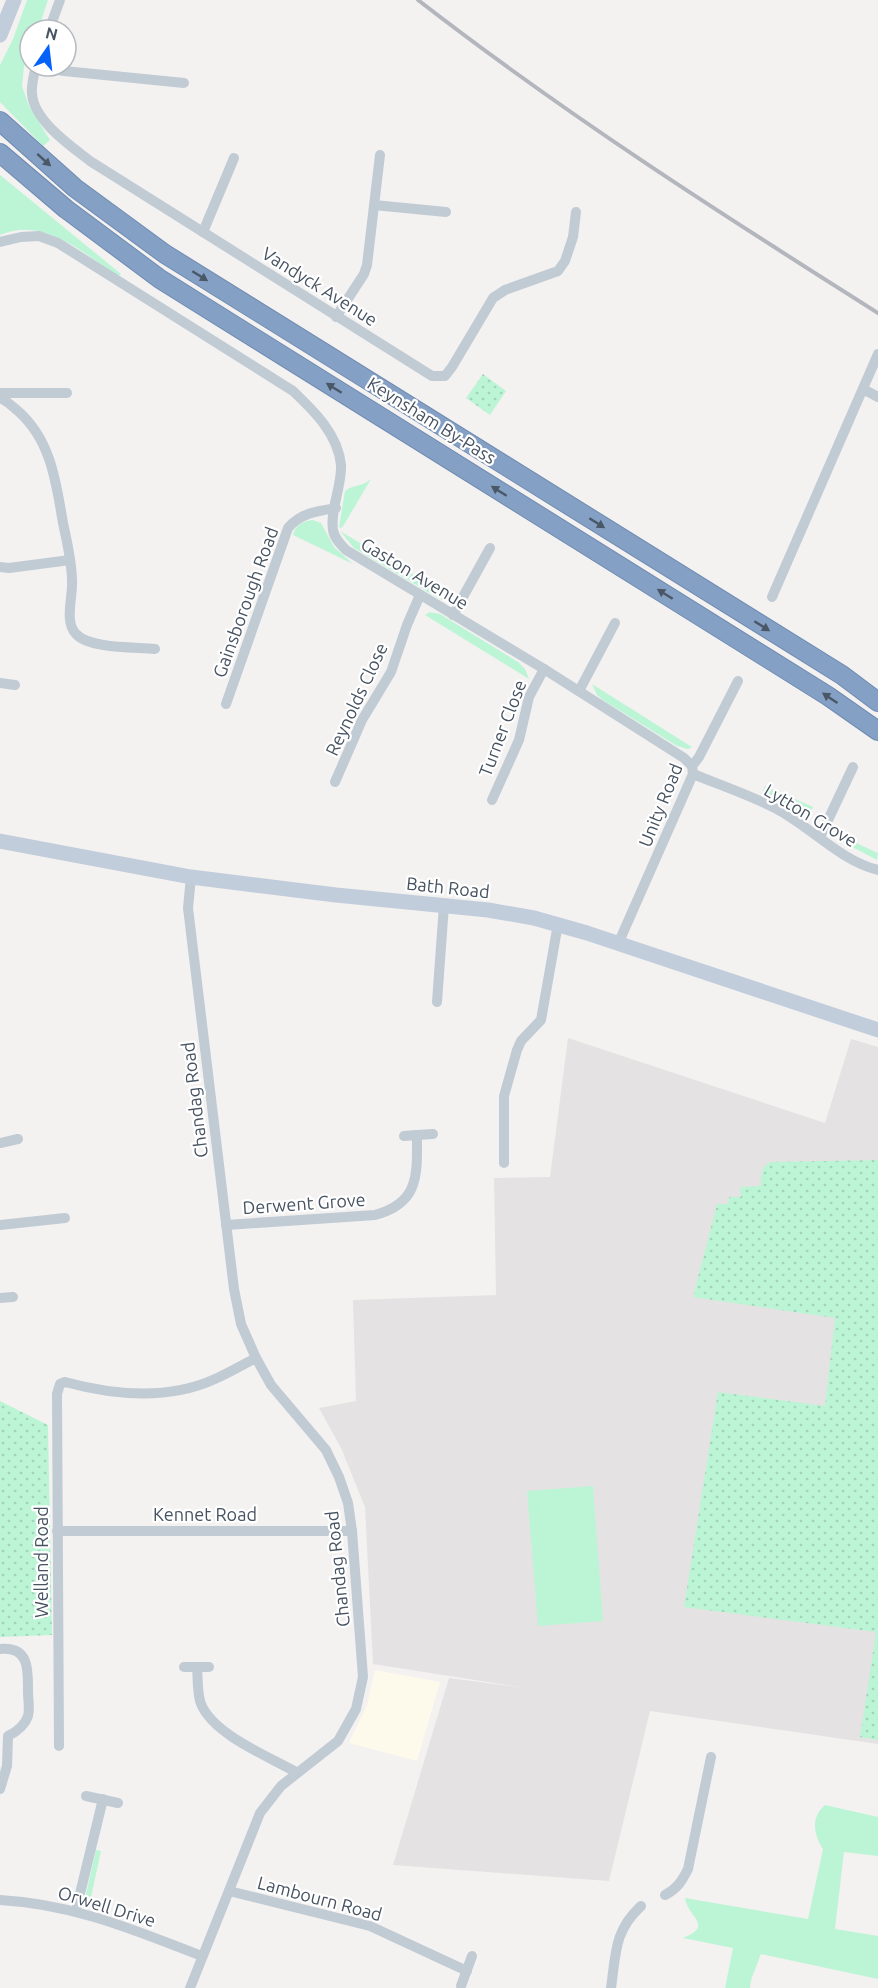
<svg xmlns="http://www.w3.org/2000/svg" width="878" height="1988" viewBox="0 0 878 1988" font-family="Ubuntu,sans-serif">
<defs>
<pattern id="park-dots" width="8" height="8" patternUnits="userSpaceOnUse" patternTransform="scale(1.5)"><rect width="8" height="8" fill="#bcf5d5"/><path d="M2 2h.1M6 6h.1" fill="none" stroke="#a3d4b9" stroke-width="1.8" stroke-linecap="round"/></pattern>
</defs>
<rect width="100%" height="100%" fill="#f4f1f1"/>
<polygon fill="#fefaeb" points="375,1670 440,1682 417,1761 349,1743 367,1705"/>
<polygon fill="#e5e2e3" points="568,1038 825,1123 851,1039 878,1047 878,1744 650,1711 609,1881 393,1865 449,1678 526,1688 373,1664 365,1507 341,1448 319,1408 356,1401 353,1300 496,1295 494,1178 550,1177"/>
<g fill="#bcf5d5">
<polygon points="27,0 48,0 38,30 30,30 30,51 24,67 22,86 29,106 50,140 43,146 0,102 0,65 13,39"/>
<path d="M0,175L121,274L118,276C83,253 44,216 0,235Z"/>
<path d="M371,479L342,528L339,527L345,491C354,484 362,487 371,479Z"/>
<path d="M313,520L321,523L334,547L353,564L293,535C295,525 304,521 313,520Z"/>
<polygon points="340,531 453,598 445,601 438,598 354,548"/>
<polygon points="430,612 440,614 518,662 525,669 529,679 425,615"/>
<polygon points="592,684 692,747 688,749 677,746 603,700 597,695"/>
<polygon points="765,786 813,807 807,819 762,793"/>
<polygon points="843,837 878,853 877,860 841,841"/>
<polygon points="593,1486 603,1621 538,1626 527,1491"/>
<path d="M825,1805L878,1817V1856L844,1852L835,1929L878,1936V1979L761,1954L751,1980L750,1988H725L733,1948L683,1938C715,1925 687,1917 685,1898L808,1919L823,1849C814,1835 810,1818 825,1805Z"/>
<polygon points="96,1850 101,1851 89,1906 86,1894"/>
</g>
<g fill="url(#park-dots)">
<polygon points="483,374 506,391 490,415 466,398"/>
<path d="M878,1160V1740L860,1737L876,1632L684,1607L718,1392L825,1406L835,1318L693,1297L717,1204H728L729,1197H741L740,1187L761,1186C761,1176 760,1168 770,1162Z"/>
<polygon points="0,1401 48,1425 52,1635 0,1637"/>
</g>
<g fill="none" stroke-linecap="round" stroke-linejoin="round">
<defs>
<g id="highway">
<polyline points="0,121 75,188 165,254 842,675 878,702"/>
<polyline points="0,153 66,209 160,279 828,696 878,731"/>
</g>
</defs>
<use href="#highway" stroke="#6f8bb1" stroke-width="20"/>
<g stroke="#c1cbd4" stroke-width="10">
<polyline points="49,30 60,0"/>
<path d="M36,66C34,75 31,85 32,94C34,121 71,146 90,161L432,376H445L452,367L493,298L505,290L558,271L565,261L573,237L576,212"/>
<polyline points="36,66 64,71 184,83"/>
<polyline points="374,205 446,212"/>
<polyline points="203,232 234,158"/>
<path d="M0,242L21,237L39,236L58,243L293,391C314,411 338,434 341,465C342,486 330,509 333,530C334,538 341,545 346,550L544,669L684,758L692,766"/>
<polyline points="336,317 364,274 367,265 380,155"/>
<polyline points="863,389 878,397"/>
<polyline points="0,393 67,393"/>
<path d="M0,398C7,401 12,406 18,411C51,440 56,482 63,523C67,542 72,562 72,581C73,597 64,622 76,634C90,649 135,647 155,649"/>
<polyline points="0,567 9,568 70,560"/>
<polyline points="772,597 878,354"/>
<polyline points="453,615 490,548"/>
<polyline points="0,683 15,685"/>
<polyline points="579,691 615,623"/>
<path d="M226,704L288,528C301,513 317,511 336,508"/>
<path d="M693,774C720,785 749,795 775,808C810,826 839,860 878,870"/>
<polyline points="335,782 362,720 391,672 407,625 420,595"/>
<polyline points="492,800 519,740 529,697 544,669"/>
<polyline points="820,837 853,767"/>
<polyline points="618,944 693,774 692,766 699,757 738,681"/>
<polyline points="437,1002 444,905"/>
<polyline points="404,1136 417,1135"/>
<polyline points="0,1143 18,1139"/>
<polyline points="504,1163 504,1096 517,1050 521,1041 541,1020 558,924"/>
<polyline points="0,1225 65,1218"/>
<path d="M226,1225L375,1215C420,1203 417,1174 417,1135L433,1134"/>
<polyline points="0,1298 13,1297"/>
<polyline points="57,1531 352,1531"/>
<path d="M0,1649C30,1646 28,1671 28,1692C28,1699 30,1709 28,1716C25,1725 16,1732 8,1736L7,1766L0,1789"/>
<path d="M184,1667H197C198,1678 197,1694 201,1704C214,1735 268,1756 296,1772"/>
<polyline points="197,1667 209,1667"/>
<path d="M59,1746L57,1394L60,1384L65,1382C113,1395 167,1401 215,1379C229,1373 242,1365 256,1358"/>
<polyline points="86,1796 118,1803"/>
<polyline points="229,1891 370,1926 467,1971"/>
<path d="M665,1895C677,1889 682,1881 688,1869L711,1757"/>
<path d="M0,1900C74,1904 134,1930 202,1956"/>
<polyline points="76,1910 103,1799"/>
<polyline points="461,1986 472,1956"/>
<polyline points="190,1988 260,1813 281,1786 338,1741 356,1709 363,1677 352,1531 348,1503 339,1477 326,1450 271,1385 256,1358 241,1324 234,1289 188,908 191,877"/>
<path d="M611,1988C616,1953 614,1931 641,1906"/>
</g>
<g stroke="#c2cddc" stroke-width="15">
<polyline points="0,35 14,0"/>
<polyline points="0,841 191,877 336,895 488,910 534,918 587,933 878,1030"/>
</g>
<use href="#highway" stroke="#84a0c5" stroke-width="18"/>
<path stroke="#b3b6bc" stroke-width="4" d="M418,0C565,114 721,214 878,313"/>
</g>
<defs><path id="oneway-solid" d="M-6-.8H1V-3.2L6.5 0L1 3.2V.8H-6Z" transform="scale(1.5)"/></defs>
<g fill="#4a5766">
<use href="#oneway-solid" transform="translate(44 160) rotate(42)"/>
<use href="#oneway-solid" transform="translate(200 276) rotate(32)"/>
<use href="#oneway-solid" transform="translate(334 388) rotate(-148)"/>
<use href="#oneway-solid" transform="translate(499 491) rotate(-148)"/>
<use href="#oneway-solid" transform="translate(597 523) rotate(32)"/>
<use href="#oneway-solid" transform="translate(665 594) rotate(-148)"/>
<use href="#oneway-solid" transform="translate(762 626) rotate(32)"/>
<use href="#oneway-solid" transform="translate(830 698) rotate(-146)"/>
</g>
<g text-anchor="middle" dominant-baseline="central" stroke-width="4.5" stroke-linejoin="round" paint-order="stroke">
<g font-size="18" fill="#475361" stroke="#fff">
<text transform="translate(320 286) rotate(32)">Vandyck Avenue</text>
<text transform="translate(432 420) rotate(32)">Keynsham By-Pass</text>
<text transform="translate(415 573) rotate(31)">Gaston Avenue</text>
<text transform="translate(245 602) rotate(-70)">Gainsborough Road</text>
<text transform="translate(356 699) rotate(-65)">Reynolds Close</text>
<text transform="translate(502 728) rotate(-69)">Turner Close</text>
<text transform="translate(660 805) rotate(-68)">Unity Road</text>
<text transform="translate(811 815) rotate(31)">Lytton Grove</text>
<text transform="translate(448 887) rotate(6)">Bath Road</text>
<text transform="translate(194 1100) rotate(-97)">Chandag Road</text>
<text transform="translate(304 1203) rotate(-4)">Derwent Grove</text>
<text x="205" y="1514">Kennet Road</text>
<text transform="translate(41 1562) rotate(-90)">Welland Road</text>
<text transform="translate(337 1569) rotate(-96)">Chandag Road</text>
<text transform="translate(320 1898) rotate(15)">Lambourn Road</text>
<text transform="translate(107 1906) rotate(17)">Orwell Drive</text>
</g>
</g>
<g transform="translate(48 48) rotate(14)"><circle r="28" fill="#ffffff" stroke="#b5bac0" stroke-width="1.5"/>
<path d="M0-4.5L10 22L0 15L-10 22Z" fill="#0462fb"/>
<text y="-9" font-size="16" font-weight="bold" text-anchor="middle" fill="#475361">N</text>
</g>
</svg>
